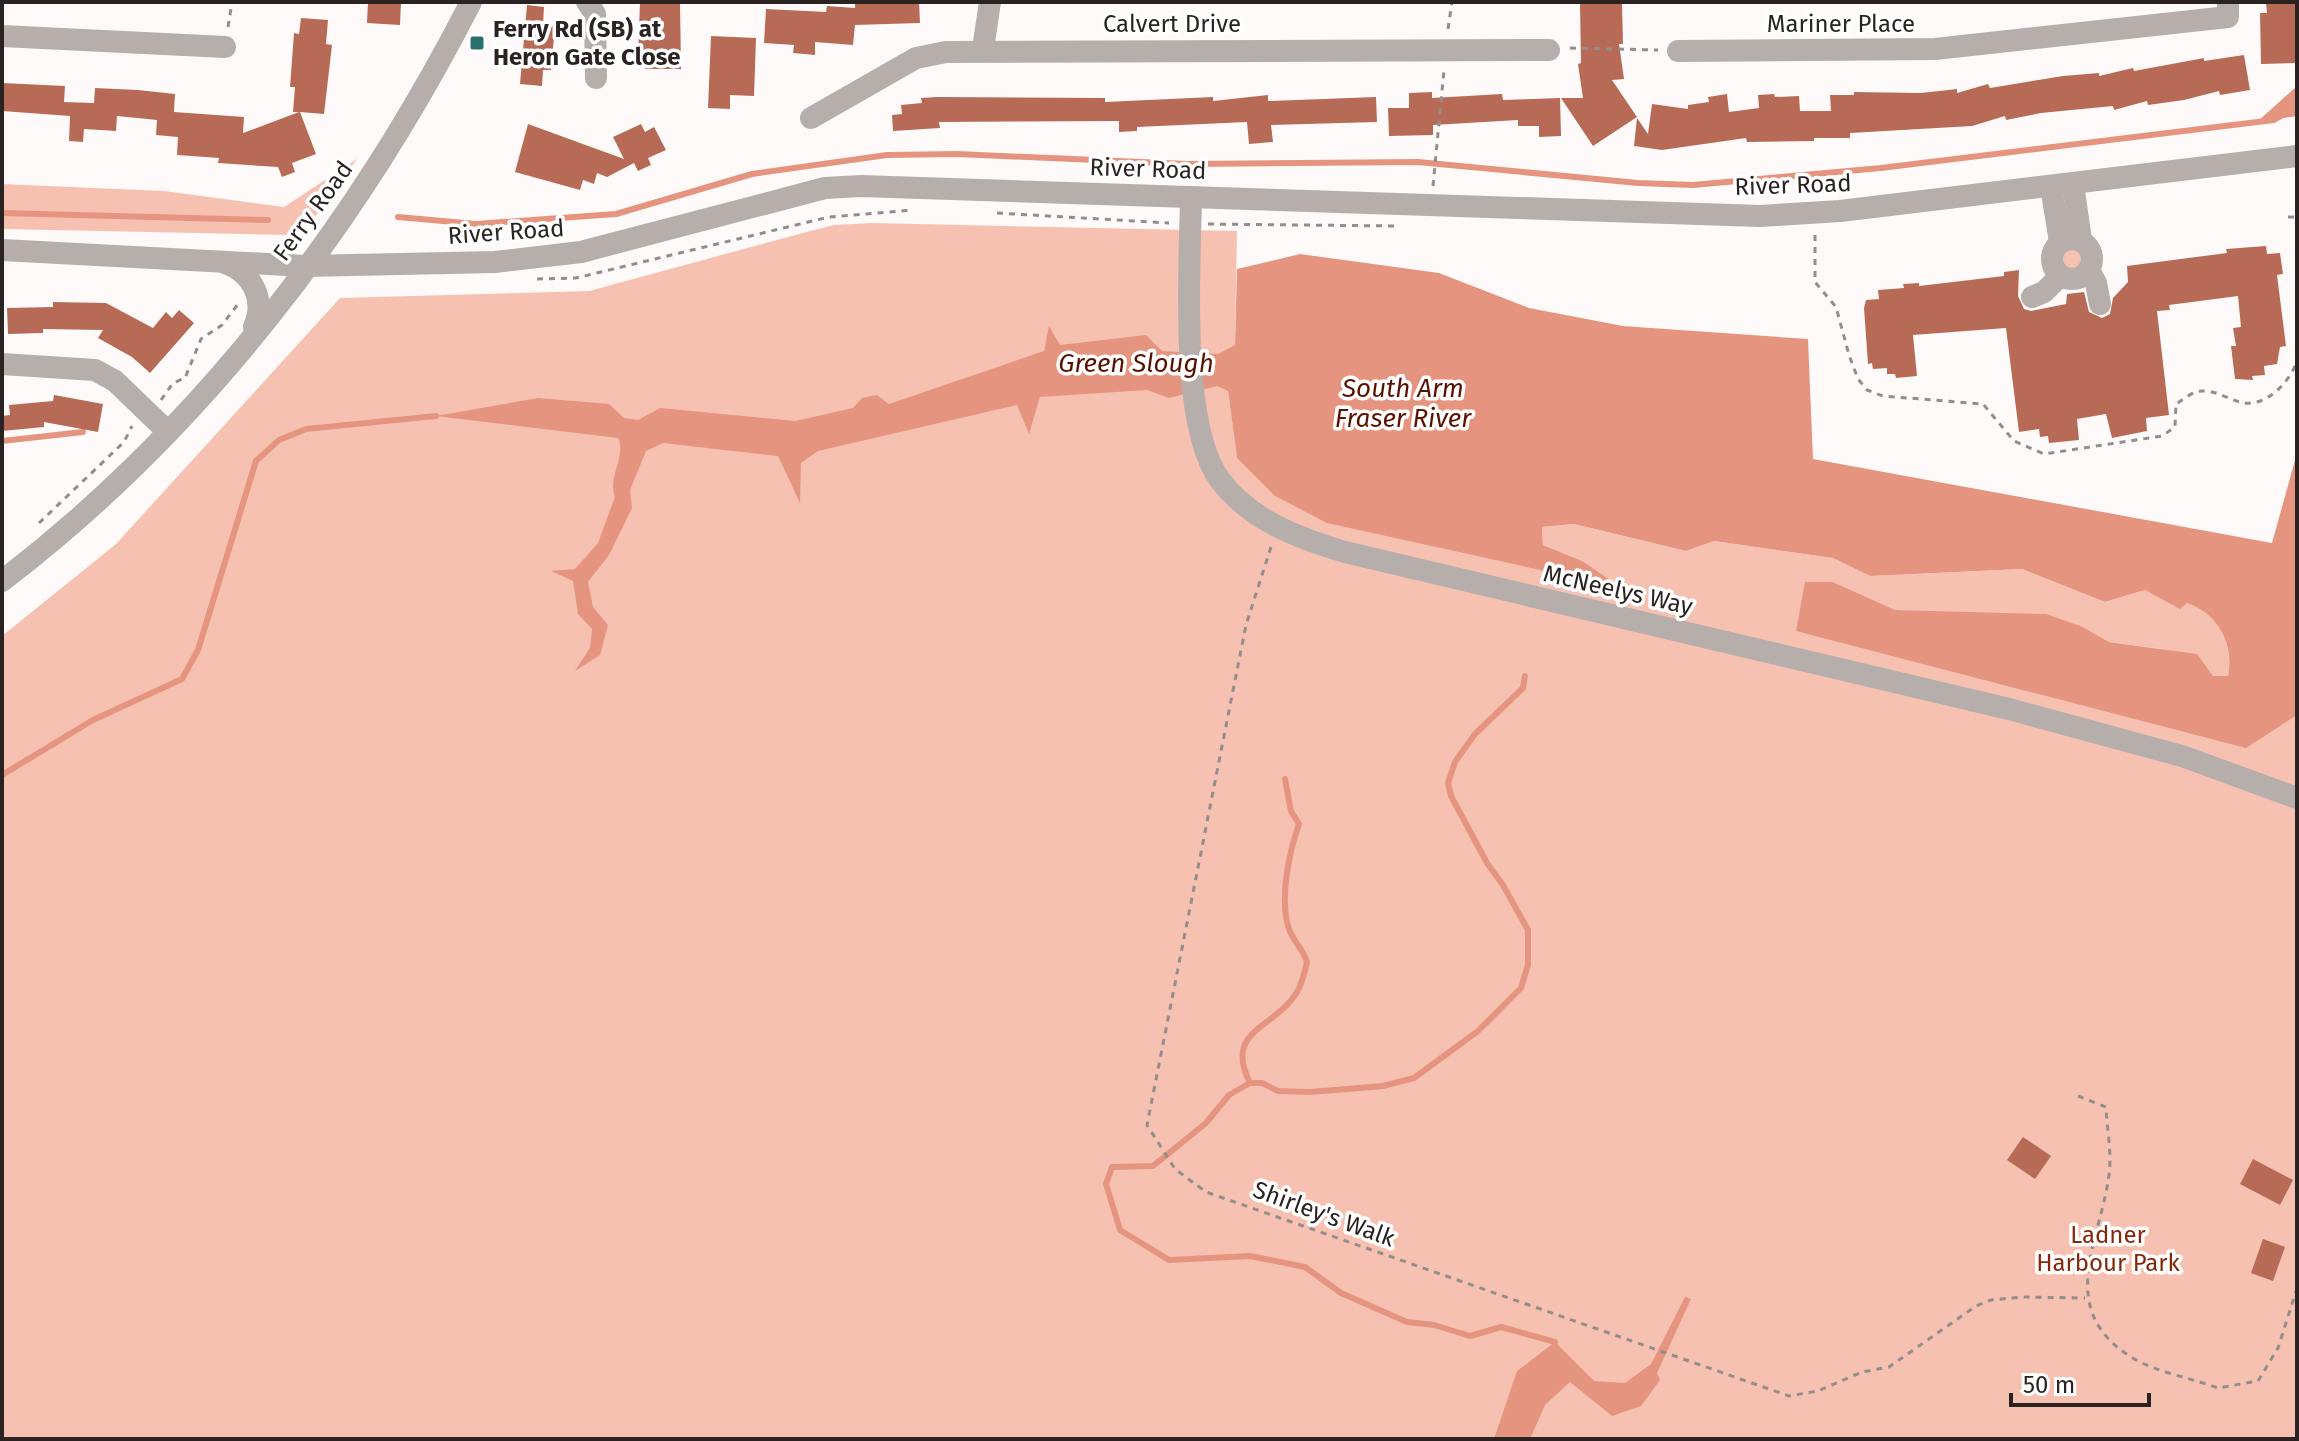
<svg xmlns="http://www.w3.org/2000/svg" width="2299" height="1441" viewBox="0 0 2299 1441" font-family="'Fira Sans',sans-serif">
<rect width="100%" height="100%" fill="#fefaf9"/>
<g fill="#f7c1b1">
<polygon points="357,159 309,225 293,235 2,229 2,184 164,191 284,207"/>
<path d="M872,223L1237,231L1235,345L1228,391L1237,457L1582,561L1543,545L1542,527L1574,524L1686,551L1714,541L1833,558L1870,576L2022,569L2105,602L2145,590C2163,601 2181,599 2198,607C2224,620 2233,651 2228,677L2213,676L2163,649L2109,642L2083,627L1991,615L1894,610L1833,582L1796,630L2297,715V1439H2V636L116,544L340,298L589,291L799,234L834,225Z"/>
<circle cx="2072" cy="259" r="12"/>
</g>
<g fill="#e5957f">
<polygon points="2297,86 2297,116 2257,122"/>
<path d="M1300,254L1439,273L1529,308L1623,326L1808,339L1813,459L2272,543L2297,453V715L2246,748L1796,631L1805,582H1833L1895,610L2046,614L2083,627L2109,642L2197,654L2213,676H2228C2234,644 2219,614 2187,603L2180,609L2145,590L2105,602L2022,569L1870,576L1833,558L1714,541L1686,551L1574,524L1542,527L1543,545L1582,561L1622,588L1327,523L1275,496L1237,458L1228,391L1217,386L1169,398L1147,390L1040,397L1029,434L1017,405L818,451L801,463L800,503L778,456L663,443L646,451L630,490L632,508L609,555L588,582L593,607L608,625L600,655L575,671L590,648L592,629L578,614L573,581L551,571L575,569L598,543L615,497C607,477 627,456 618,438L436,416L538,398L609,404L624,418L638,420L660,408L795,421L853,408L862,398L877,395L889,404L1044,351L1049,326L1060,345L1146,335L1162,351L1218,354L1235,345L1237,269Z"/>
<polygon points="1685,1297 1691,1299 1657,1373 1660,1380 1641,1406 1612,1416 1570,1382 1545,1405 1530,1439 1494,1439 1517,1371 1555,1342 1594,1381 1625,1383 1651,1364"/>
</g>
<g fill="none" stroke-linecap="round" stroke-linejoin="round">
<g stroke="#e5957f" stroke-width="6">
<polyline points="2,213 268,220"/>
<polyline points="398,217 476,224 616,214 752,174 887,155 957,154 1187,164 1418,162 1638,183 1693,185 1881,168 2274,120 2281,116"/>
<polyline points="2,441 83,432"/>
<polyline points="1525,676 1523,688 1475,734 1455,762 1448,783 1451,796 1487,863 1503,885 1528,930 1528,965 1521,988 1478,1031 1414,1078 1383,1086 1311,1092 1278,1091 1262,1083 1250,1083 1229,1095 1206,1123 1153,1166 1112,1167 1106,1184 1120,1230 1169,1260 1250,1256 1305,1267 1341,1293 1407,1322 1434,1325 1470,1336 1501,1327 1555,1342"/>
<polyline points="2,775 93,720 182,679 198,650 256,461 279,440 306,429 436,416"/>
<path d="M1250,1083C1223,1029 1275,1029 1297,992C1302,984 1305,971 1307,962C1304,950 1293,941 1289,929C1279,899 1289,853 1299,824L1291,811L1285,779"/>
</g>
</g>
<g fill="#b76b56">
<polygon points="368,2 401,2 400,25 367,23"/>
<polygon points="640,2 680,2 681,69 645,69 645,57 638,57"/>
<polygon points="855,2 919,2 920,23 855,25 853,45 815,42 815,55 793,53 794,45 764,43 766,9 826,12 827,6 855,8"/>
<polygon points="2266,2 2297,2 2297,63 2261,64 2260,13 2267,13"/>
<polygon points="1622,3 1623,44 1619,44 1624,79 1612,80 1637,117 1593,146 1561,98 1583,98 1578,64 1581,63 1580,4"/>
<polygon points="527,5 544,7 543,25 555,26 551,70 543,70 542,86 520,84"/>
<polygon points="301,18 328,20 326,44 332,45 324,114 300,112 316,154 292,163 295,172 282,177 278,167 218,163 219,158 177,155 178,137 156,135 157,120 117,116 116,131 84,129 83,142 69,141 70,116 2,111 2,83 65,86 64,102 94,103 95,88 138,90 175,94 174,112 244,117 243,133 299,112 293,112 295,87 290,87 294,33 299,34"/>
<polygon points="711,36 756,38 754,96 730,95 730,109 708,108"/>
<polygon points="2244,55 2250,90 2220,95 2219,91 2184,100 2148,105 2147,101 2114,110 2113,106 2041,113 2006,120 2005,116 1972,126 1850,133 1850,138 1814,138 1814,141 1747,142 1746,138 1662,150 1634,146 1637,118 1648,134 1652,104 1688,109 1688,105 1709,102 1708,97 1727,94 1729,112 1759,108 1758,95 1774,94 1775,97 1799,96 1800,111 1831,111 1830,95 1854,95 1854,92 1921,93 1957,89 1957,93 1988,84 1990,88 2063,76 2099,73 2099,76 2133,68 2134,71 2204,58 2204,61"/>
<polygon points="1432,92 1432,98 1502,94 1503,100 1560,98 1561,136 1539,137 1539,126 1518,126 1518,120 1433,125 1433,135 1389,136 1388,108 1409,108 1409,93"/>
<polygon points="1268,95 1268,101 1376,97 1377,122 1271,125 1273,142 1249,144 1247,122 1137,127 1137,131 1119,132 1119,121 939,122 940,128 893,131 892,115 902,114 901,105 922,103 921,98 937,97 1105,98 1105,102 1213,97 1213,101"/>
<polygon points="528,124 624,159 613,137 641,124 645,132 654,127 666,150 648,158 651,165 638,171 634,163 607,177 597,173 594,184 583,180 580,190 515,172"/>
<polygon points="2266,246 2267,254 2280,253 2283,274 2277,275 2286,346 2280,347 2277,364 2264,366 2265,375 2252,376 2253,380 2235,379 2231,346 2236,346 2233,328 2241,327 2238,296 2169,305 2170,310 2157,311 2169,415 2146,418 2147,431 2112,438 2106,414 2077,419 2079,440 2049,443 2048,436 2040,437 2039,429 2019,432 2006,328 1913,335 1917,376 1896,378 1895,374 1887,374 1887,368 1873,369 1872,363 1868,364 1864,308 1866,300 1879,299 1878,290 1904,288 1903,284 1919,283 1919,286 2004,276 2004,272 2019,270 2018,296 2024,309 2031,311 2066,304 2067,294 2084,292 2089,312 2102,318 2110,314 2113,298 2128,282 2127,266 2227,253 2226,249"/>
<polygon points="53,302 106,303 153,328 166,312 172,318 179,310 194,323 150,373 132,357 98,338 103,330 43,329 43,333 8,334 7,308 53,307"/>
<polygon points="54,395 103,404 98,432 44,422 44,427 2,431 2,416 10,415 9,405 53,401"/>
<polygon points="2023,1137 2051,1156 2035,1179 2007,1160"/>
<polygon points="2253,1159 2293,1180 2280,1205 2240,1184"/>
<polygon points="2263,1239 2285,1247 2273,1281 2251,1273"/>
</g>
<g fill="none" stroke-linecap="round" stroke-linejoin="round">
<g stroke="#938e8c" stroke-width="3" stroke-dasharray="6 6" stroke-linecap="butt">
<polyline points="228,27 232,2"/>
<polyline points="1448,29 1452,2"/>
<polyline points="1570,48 1658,50"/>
<polyline points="1433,186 1444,70"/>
<polyline points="997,213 1169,223"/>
<polyline points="2288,217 2297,217"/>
<polyline points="1208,224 1397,226"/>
<path d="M1815,235V282L1836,307L1849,355L1858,379L1867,390L1883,396L1983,404L2014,441L2044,454L2162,436L2175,427L2176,404C2184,399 2194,390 2204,391C2217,391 2228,399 2240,402C2265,409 2290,382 2297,361"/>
<polyline points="537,279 576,278 829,217 913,210"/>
<polyline points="161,400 173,383 185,378 201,339 222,325 238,304"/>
<polyline points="39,523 124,442 132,426"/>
<polyline points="1271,547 1246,625 1147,1125 1175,1169 1206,1192 1789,1396 1818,1391 1862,1372 1889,1367 1976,1306 1991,1300 2022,1297 2085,1298"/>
<path d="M2078,1096L2106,1107C2107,1129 2112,1153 2109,1175C2100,1243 2055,1309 2131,1357C2155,1372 2191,1378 2218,1388L2258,1381L2278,1348L2297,1288"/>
</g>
<g stroke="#b6aeab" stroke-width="22">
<polyline points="587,2 595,14 596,78"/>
<polyline points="2,36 225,47"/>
<polyline points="983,49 990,2"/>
<polyline points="1678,51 1935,49 2228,17 2228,2"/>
<polyline points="811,118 916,58 946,52 1549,50"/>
<polyline points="2073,184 2081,240"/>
<polyline points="2051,186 2060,242"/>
<path d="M1191,197C1190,266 1179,425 1220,480C1250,520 1298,538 1345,552L2009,709L2182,756L2297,798"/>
<circle cx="2072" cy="259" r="20"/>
<polyline points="2,250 305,266 495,262 581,252 825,188 861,186 1760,216 1840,211 2297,156"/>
<path d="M225,263C253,273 266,300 254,327"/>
<polyline points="2089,270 2096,283 2100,304"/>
<polyline points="2032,297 2044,292 2060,276"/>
<polyline points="2,364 95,370 115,381 168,432"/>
<path d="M2,581C200,430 358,223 471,2"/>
</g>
</g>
<rect fill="#29716a" stroke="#fff" stroke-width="3" x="469" y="35" width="16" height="16" rx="4"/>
<g text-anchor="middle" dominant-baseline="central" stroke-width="7" stroke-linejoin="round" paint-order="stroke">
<g font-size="24" fill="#2a2321" stroke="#fff">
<text x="1172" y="24">Calvert Drive</text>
<text x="1841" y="24">Mariner Place</text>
<text transform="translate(1148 169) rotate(2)">River Road</text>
<text transform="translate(1793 185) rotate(-2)">River Road</text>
<text transform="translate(313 211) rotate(-54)">Ferry Road</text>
<text transform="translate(506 232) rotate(-4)">River Road</text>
<text transform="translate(1618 590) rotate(13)">McNeelys Way</text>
<text transform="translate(1324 1214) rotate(20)">Shirley's Walk</text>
</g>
<g font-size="24" font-weight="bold" fill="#2a2321" stroke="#fff" text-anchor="start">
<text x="493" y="29">Ferry Rd (SB) at<tspan x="493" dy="28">Heron Gate Close</tspan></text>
</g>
<g font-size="24" fill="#84280b" stroke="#fff">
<text x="2108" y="1235">Ladner<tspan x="2108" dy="28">Harbour Park</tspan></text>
</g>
<g font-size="26" font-style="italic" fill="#591200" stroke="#fff">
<text x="1136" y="363">Green Slough</text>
<text x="1403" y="388">South Arm<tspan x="1403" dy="30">Fraser River</tspan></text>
</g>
</g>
<rect width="2299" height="1441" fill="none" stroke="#2a2321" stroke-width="8"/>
<path d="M2011 1393v12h138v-12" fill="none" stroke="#2a2321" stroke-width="4"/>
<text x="2023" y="1393" font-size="24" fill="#2a2321" stroke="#ffffff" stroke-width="6" paint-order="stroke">50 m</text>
</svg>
